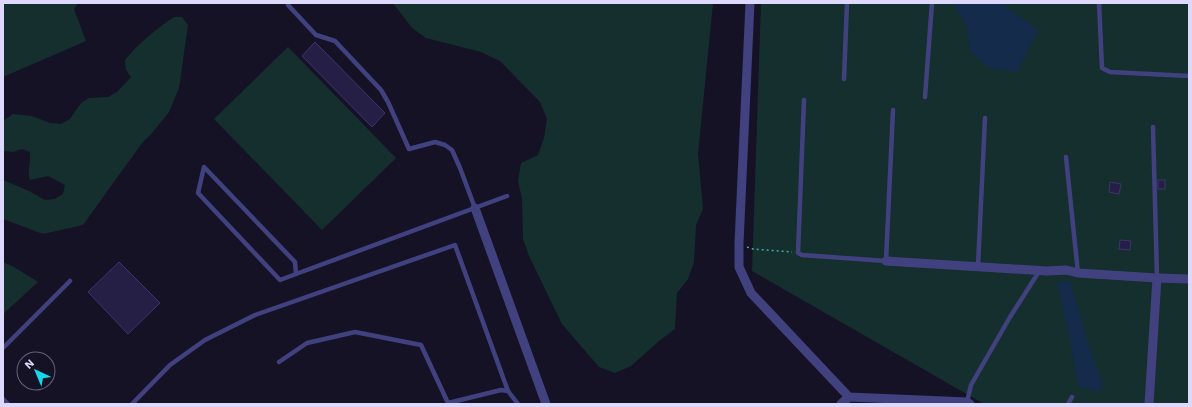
<svg xmlns="http://www.w3.org/2000/svg" width="1192" height="407" viewBox="0 0 1192 407" font-family="'Work Sans',sans-serif">
<rect width="100%" height="100%" fill="#151226"/>
<g fill="#152f2e">
<polygon points="3,3 78,3 74,9 86,41 3,77"/>
<polygon points="393,3 713,3 698,154 703,209 696,225 694,262 688,279 677,293 675,329 659,341 631,366 615,373 599,367 562,324 529,256 523,239 522,199 518,181 521,163 538,155 544,138 547,119 540,102 500,61 481,52 426,38 412,28"/>
<polygon points="761,3 1189,3 1189,404 984,404 752,271"/>
<path d="M174,17H182L188,25L179,88L169,112L152,133L142,143L83,225L43,234L3,219V180L29,191L45,200L55,199L63,194L65,185L48,176L30,180C27,170 31,162 30,152L22,149L13,152L3,151V121L13,114L32,116L50,123L61,124L70,119L81,103L89,98L108,97L117,92L131,77L126,70L125,60C139,43 156,29 174,17Z"/>
<polygon points="288,47 396,158 322,230 214,119"/>
<polygon points="3,262 14,267 38,282 3,314"/>
</g>
<g fill="#152b4c">
<polygon points="953,3 1001,3 1038,30 1017,72 989,68 970,52 967,27"/>
<polygon points="1070,281 1087,340 1103,385 1098,392 1078,386 1072,349 1057,282"/>
</g>
<g fill="#261f45" stroke="#3e336f">
<polygon points="315,42 385,113 372,127 302,56"/>
<rect x="1158" y="180" width="7" height="9"/>
<polygon points="1110,182 1121,184 1119,194 1109,192"/>
<polygon points="1120,240 1131,241 1130,250 1119,249"/>
<polygon points="119,262 160,303 128,334 88,292"/>
</g>
<g fill="none" stroke-linecap="round" stroke-linejoin="round">
<polyline stroke="#3baea6" stroke-width="1.5" stroke-dasharray="2 3" stroke-linecap="butt" points="747,247 753,249 792,252"/>
<g stroke="#424180" stroke-width="4.5">
<polyline points="1099,3 1102,68 1110,72 1189,76"/>
<polyline points="288,5 316,35 335,41 381,90 388,102 409,149 435,142 445,145 452,150 460,168 475,208"/>
<polyline points="844,79 847,3"/>
<polyline points="925,97 932,3"/>
<polyline points="804,100 798,253 802,255 886,261 893,110"/>
<polyline points="1153,127 1157,278"/>
<polyline points="1066,157 1078,273"/>
<polyline points="978,266 985,118"/>
<polyline points="296,274 280,280 198,193 204,167 295,262 296,274 507,196"/>
<polyline points="3,348 70,281"/>
<polyline points="279,362 307,343 355,332 421,345 448,403 501,390 508,391 518,404"/>
<polyline points="3,399 8,404"/>
<polyline points="967,402 971,385 1010,317 1040,270"/>
<polyline points="132,404 170,365 205,340 255,315 455,245 508,391"/>
<polyline points="1068,404 1072,397"/>
</g>
<g stroke="#424180" stroke-width="9">
<polyline points="750,3 739,243 739,267 751,293 849,397 967,402 970,404"/>
<polyline points="475,208 546,404"/>
<polyline points="886,261 1047,271 1066,270 1078,273 1157,278"/>
<polyline points="841,404 849,397"/>
<polyline points="1149,404 1157,278 1189,279"/>
</g>
</g>
<rect width="1192" height="407" fill="none" stroke="#ddd9fc" stroke-width="8"/>
<g transform="translate(36 371) rotate(316)"><circle r="19" fill="#151226" stroke="#65627c"/>
<path d="M0-3L7 15L0 10L-7 15Z" fill="#17d8ea"/>
<text y="-6" font-size="11" font-weight="bold" text-anchor="middle" fill="#ddd9fc">N</text>
</g>
</svg>
